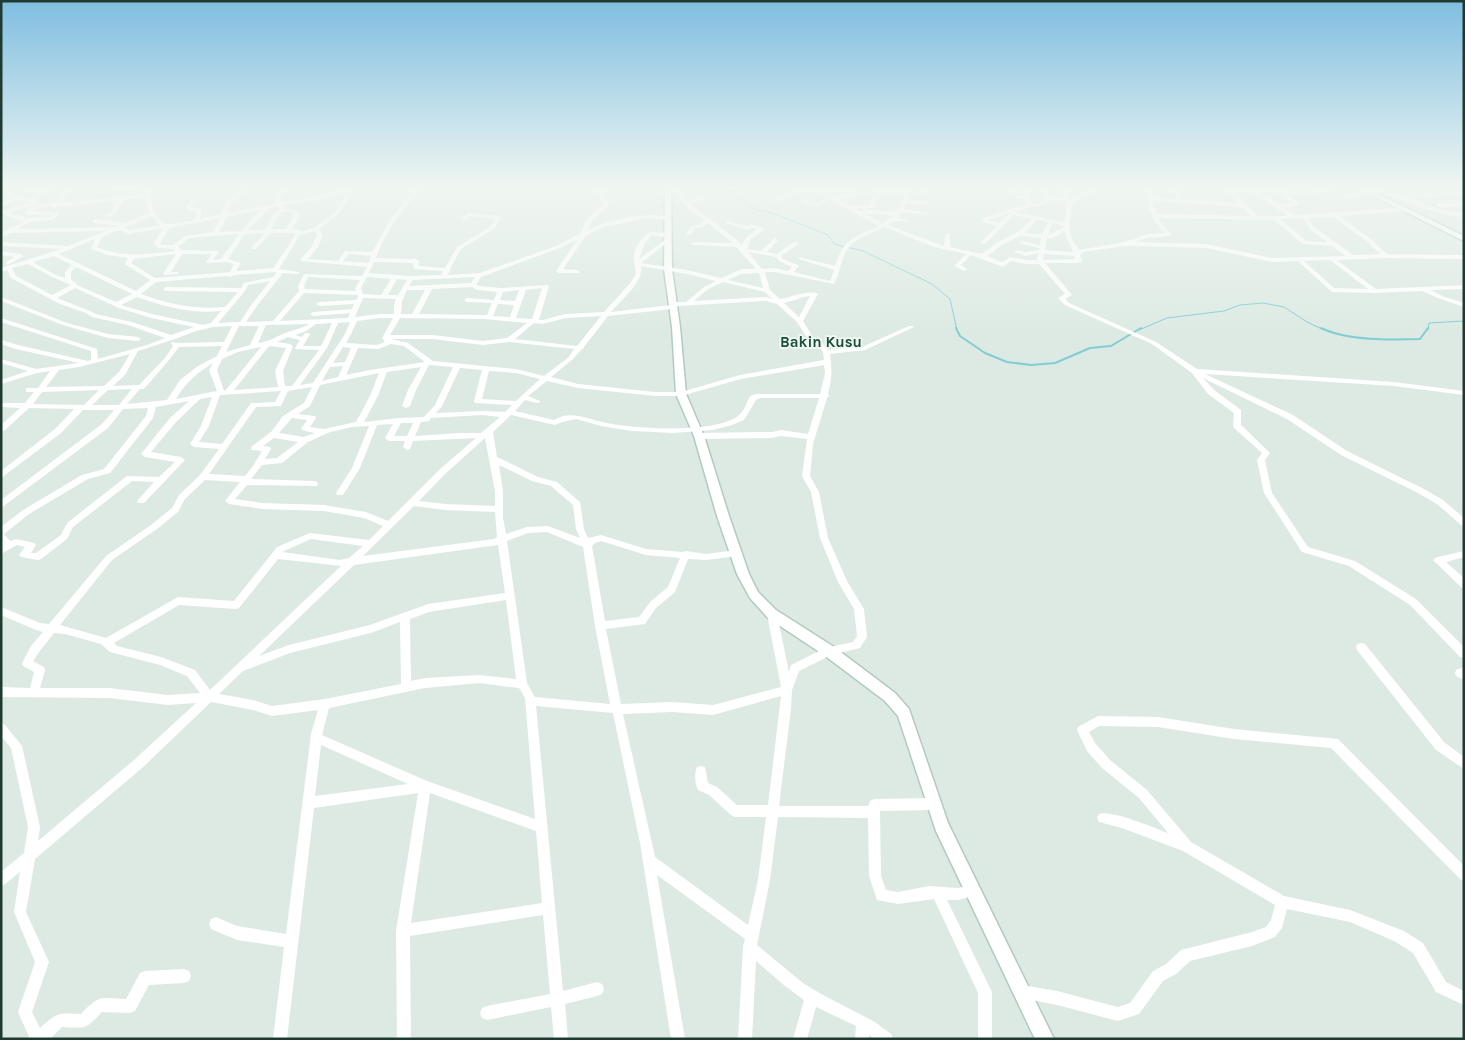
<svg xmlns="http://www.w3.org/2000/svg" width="1465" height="1040" viewBox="0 0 1465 1040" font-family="Karla,sans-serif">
<rect width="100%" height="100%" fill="#ddeae3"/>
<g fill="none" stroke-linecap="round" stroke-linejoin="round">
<g stroke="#81cdd3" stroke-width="1">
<polyline points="722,188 730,191 754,209 775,214 828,235 834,244 863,251 932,284 950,299 957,330"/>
<polyline points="1139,330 1167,318 1224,311 1240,305 1263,303 1284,307 1307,322 1324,330"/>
<polyline points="1428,330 1429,323 1464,321"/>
</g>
<g stroke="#81cdd3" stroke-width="2">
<polyline points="956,328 960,336 985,353 1007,362 1031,365 1055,363 1090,348 1111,346 1141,328"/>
<path d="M1321,328C1348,341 1391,340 1420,339L1428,328"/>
</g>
<defs>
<g id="secondary">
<polygon points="665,188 671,188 672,269 680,327 686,394 704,436 729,516 749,574 758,592 776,610 834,647 895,693 909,709 948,823 1054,1039 1035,1039 936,831 898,716 885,701 824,655 768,618 750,598 737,574 717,516 694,436 676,394 672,327 664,269"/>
<polygon points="1357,188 1366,188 1464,236 1464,241"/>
</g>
</defs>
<use href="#secondary" stroke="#b0cbbf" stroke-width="3"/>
<g fill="#fff" fill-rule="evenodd">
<path d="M2,188H7L12,193L30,199L38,194L22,188H30L42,192L48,188H54L35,201L37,202V204L9,212C21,219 36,218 49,217L51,215H28L25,213L27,209L42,204L55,203L61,196L60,194L66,188H71L65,195L67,196L61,203L144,194L142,188H148C151,199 154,224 169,224C177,224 186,221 194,220L197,211L185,209L193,198L195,197L198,199L192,208L202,209L200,219L221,214L224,206L241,188H246L229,207L227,213L274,204L280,188H286L280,202L320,196L348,188H357L353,190L339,214L319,229L323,235L318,247L308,259L338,261L345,251L372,252L391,218L415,188H420C404,210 384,232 376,258L416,259L419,261V266L445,268L457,247L490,227L495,219L470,216L467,220H463L462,219L467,213L498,216L501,218L494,229L461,249L450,269L451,270L447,275L480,273L556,246L581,233L587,219L604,204L595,191L596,190L619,188L601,192L610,204L592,221L588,230C611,219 645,212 670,217L671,218L668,220L648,218L603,227L586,236L563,269L577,270L580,272L579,273H559L556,271L577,240L560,248L481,277L476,285L479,286L501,288L548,285L549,286L539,320H543L565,314L604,312C611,304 634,281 636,273C636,269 634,265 634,261C632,251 641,237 650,232L668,233L671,235L668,237L651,236L645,243L639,259L666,239L671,240L641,263L687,270L721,278L742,269H756L736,247L692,245L691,244L694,242L733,243L708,223L702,227L695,228L691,235H687L686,234L691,226L698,225L704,220L684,205L680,197L672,188H677L684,195L687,202L702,196H706V198L690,204L735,238L741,245L747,237L757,229L752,228L747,230L726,223V221L747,226L751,224L764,228V230L751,239L747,249L761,251L775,238L778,240L767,252L777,254L794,242H798V244L781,256L783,259L798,265L799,266L794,272L830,281L834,270L799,259V257L835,266C843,238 856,237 879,226L831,200L817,206L802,203L801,202L804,200L816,202L827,198L808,189L777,201H773V199L801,188H815L832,196L882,190H904V188H910L911,192L909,194C917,193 921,188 928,188L920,195L909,197L908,201H925L927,202V204H906L904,209L927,213V215L902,212L897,218L909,220V222L894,221L888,225L944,246L945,234L950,233V247L982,254L998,242L1019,231L1032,219L1014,215L985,244H981V242L997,226L983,222V218L1027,204L1025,199L1012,197L1006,188H1011L1016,195L1024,196L1021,188H1027L1032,203H1038L1044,200L1045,194L1042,188H1047L1051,194L1050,197L1064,198L1062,188H1068L1069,198L1071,200L1091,188H1097L1071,205C1072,216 1067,228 1072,239C1074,243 1077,245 1079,250L1124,242L1147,234L1165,233C1151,221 1149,206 1145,188H1151L1153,197L1177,199L1171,188H1177L1182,199L1238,203L1229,194L1226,188L1249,190L1250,188C1266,188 1281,191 1297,191C1316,192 1334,188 1352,188L1298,195L1287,194L1300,204L1297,206L1282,207L1294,215L1403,208V210L1401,211L1339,216L1372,240L1387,254L1464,255V259L1385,258L1337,260L1376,289L1464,285V289L1431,290L1442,296L1464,303V307L1438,298L1422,291L1375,293L1332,292L1298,261L1272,262L1206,248L1125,246L1083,252L1080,255L1082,261L1079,263H1045L1072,295L1065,299L1069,303L1156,342L1197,369L1394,382L1464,391V395L1394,386L1205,374L1293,415L1347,451L1424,489L1443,500L1464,518V526L1461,525L1437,504L1418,493L1341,455L1287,419L1203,378L1214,390L1241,410V425L1270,453L1265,460L1272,493L1308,547L1355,561L1416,599L1464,647V658L1460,657L1410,605L1349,566L1302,552L1264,493L1257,460L1262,453L1234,428L1233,426L1234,413L1208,394L1192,373L1152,344L1065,305L1058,298L1065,294L1039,264H1027L1011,261L1003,267L971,255L961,265L967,269L964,271L954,266L966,254L934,247L884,227C868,236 850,238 843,258C840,267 839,275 834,284L775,272H765L770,290L780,299C793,297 803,291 817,293L818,294L803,321L813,337L822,343L828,350L862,347L909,326H913L914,327L865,350L830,354C832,370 832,378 828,394L829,396L827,398L813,444L810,476L819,492L828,538L847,581L864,609L867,637L860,648L831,655L799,671L792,690L791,709L779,806H868L870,801L874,799L933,798L937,800L939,804L937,808L933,810L880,811L881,876L886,890L898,892L929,886L958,888L973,885L977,887L979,891L977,895L958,900H947L992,992V1039H978V993L934,899L898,904L877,900L869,876L868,818L778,817L770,880L757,945L803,983L821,994L875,1022L891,1034L893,1039H875L869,1035V1039H855L856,1026L816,1007L807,1039H793L804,1000L785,986L756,961L752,1039H738L743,947L745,939L657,875L685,1039H671L640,843L613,713L536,706L563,991L597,982L602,984L604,989L602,994L597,996L565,1004L568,1039H554L551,1007L487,1020L482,1018L480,1013L482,1008L487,1006L550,994L543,915L410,936L411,1039H397L396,931L418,793L314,808L287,1039H273L284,947L237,940L211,929L209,924L211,919L216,917L237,926L286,934L311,734L318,710L272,716L253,710L211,702L142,768L35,859L26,912L49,962L32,1012L40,1028C58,1012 57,1013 81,1014C100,994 100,998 126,999L140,973L145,971L184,969L189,971L191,976L189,981L184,983L149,985L135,1011L130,1013L102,1012C85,1030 86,1028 62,1027L50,1039H30L18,1012L35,962L14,912L20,872L5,884L1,886V872L24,853L28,827L11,748L1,736V723L5,725L22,746L40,827L38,841L134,760L196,703L168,705L109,698L1,697V687L30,688L34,672L23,666L22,663L31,646L43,632L36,630L1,615V607L40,623L49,624L106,556L151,525L172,508L179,495L200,475L219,449L194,447L190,444L201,426L212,397L200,399L176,422L151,452L181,457L185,460L144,503H138L137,501L154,482L132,481L73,527L67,539L41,559L38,560L21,557L19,555L25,547L17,545L1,554V546L3,545L1,543V527L23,510L82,475L104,469L146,416L148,408L123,409L108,428L1,508V500L102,424L114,410H83L61,433L1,478V471L55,429L74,409L29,408L4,431H1V425L20,408L1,407V403H25L34,392H26V388H38L50,371L37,373L1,384V380L28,371L1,363V359L36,369L79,363L16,349L1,344V340L18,345L88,361L91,360V351L1,322V318L97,349L98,359L147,345L165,338L128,325L92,317L86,313L60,304L11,278L7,270L1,272V268L61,249L1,246V242L68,246L106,231L12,233L1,237V233L24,221L9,217L2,213V211L30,203L21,199L1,207V203L16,198L8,195ZM1233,191L1254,193L1288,216H1258ZM1258,191L1280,193L1292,203L1278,204ZM347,192L335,212L314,228L303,231L292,229L300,216L297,211L285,208L284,205L320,200ZM876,194L870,199V205H849L837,199ZM883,194H904L901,205L896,211L864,210L861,212L855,209L875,208L876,200ZM145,197L150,212L125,223L95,219L92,221L95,223L119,226L115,227L18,229L30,222L53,220L59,214L56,212L31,211L43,207L52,206V208L54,209L58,206L64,207L117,200L111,213L105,215L108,217L115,215L123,200ZM1050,201H1065L1066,212L1064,222L1014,212L1030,207L1041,206ZM1153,201L1242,207L1252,216L1157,214ZM279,206L280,209L274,214L265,230H248L270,208ZM262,209L252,218L242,231L219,232L224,224L226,217ZM284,211L293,213L294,216L286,229H271L278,216ZM1010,213L1000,223L988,220ZM864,214L894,215L883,223ZM152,216L160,225L130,230L124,228ZM1333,217L1368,242L1380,254L1353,255L1314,227L1308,218ZM220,218L213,232L185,236L173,245H162L160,244L169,228ZM1158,218L1274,220L1303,244L1332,246L1346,256L1272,258L1206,244L1135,242L1148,238L1171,236V234L1162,225ZM1303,218L1310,229L1327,242L1307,241L1280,219ZM1037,219L1048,222L1042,234L1025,233ZM1053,223L1063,226L1062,228L1048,235ZM163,228L154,244L158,248L174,249L175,251C146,254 125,258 97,247L102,237L116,231H122L129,234ZM315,231L317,235L312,246L301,259V261L367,267L362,276L304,274L298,286L299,291L273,321L246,322L257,306L283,273L299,274V272L279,269L300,235ZM1065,231C1066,240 1071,244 1073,252L1045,250L1047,238H1053ZM265,233L252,247V249H256L271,233H296L287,248L273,268L236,271L241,263L228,259L245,234ZM239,234L221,259L213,260L219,252L218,251L182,250L178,247L189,238ZM1020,236L1041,238L1040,245L1022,241L1019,243L1039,248V250L1025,252L1017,250L1014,252L1025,256L1038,253L1037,260H1027L1010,257L1002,262L987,256L1002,245ZM95,239L91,248L92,249L107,255L128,258L125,264L126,265L150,280L136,291L59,254ZM748,252L776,257L779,261L792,267L788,271L775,268L762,269ZM176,254L163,274L164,275L178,274V272H171L182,254H212L206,262L207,263L227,262L234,264L230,272L155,278L131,263L134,259ZM349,254L371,256L368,263L343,261ZM1044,254L1074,256L1075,259L1043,260ZM54,256L72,265L65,272V278L54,274L33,262ZM1330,260L1368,289L1334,288L1304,261ZM374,262L413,263L414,269L443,271L441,275L411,276L369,273ZM28,264L50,276L71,285L52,295L16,276L12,268ZM641,266L687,274L716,281L704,287L686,302H677L670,305L611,312C621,300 644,282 641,266ZM76,267L132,294L116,302L77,285L75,282L71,280V272ZM277,272L273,277L244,283L241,288L166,287L163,289L166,291L238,292L225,307C195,310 169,304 141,294L156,282L228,276L231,277L234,275ZM759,273L763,288L728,280L741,274ZM308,277L360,280L355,288L356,291L305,289L304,286ZM367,277L391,279L381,295L363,294L361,288ZM475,277L471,283L409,286L413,280ZM397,279L407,280L398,295H388ZM270,281L252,304L240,322L218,323L245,291L248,285ZM723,282L765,292L772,299L766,297L694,301L708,289ZM472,287L477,290L497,292L494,300L467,298L464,300L467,302L492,303L487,315L419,314L432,289ZM75,288L119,308L151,318L194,327L171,335L132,322L96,314L90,311L57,298ZM542,288L532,319L516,318L526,290ZM407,290H425L412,314H401L402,301ZM519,290L515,301L500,300L503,292ZM304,293L357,295L358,296L356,300L319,302L316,304L319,306L354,304L352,309L313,312L310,314L313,316L350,313L348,318L280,321ZM810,296L799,317L784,303L798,299L799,298ZM137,297C164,307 192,314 221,311L211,323L203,325L152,314L121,305ZM363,298L396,299L394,306V314H380L355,317ZM766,301L777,304L797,322L808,339L818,345L823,352L824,360L740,375L681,392H655L578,384L551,377L573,359L581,350L583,349L584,347L608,316L672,309L678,306ZM498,304L514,305L510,317L493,316ZM601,316L577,346L515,339L534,323L543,324L565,318ZM380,318H393L382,338L385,342L377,345L346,343L351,334L357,321ZM400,318L484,319L527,323L507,338L483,341L432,335H390ZM350,322L345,334L313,383L300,385L327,348L338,323ZM332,323L321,346H303L310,334L309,333H305L302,337L295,335L306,331L316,324ZM309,324C301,329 293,330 285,333C276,337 268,342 258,343L266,325ZM232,326L224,342L178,343L172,342L171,343L173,346L165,358L139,385L113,386L125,375L138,351L175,339L196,331L213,327ZM239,326H259L250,345L226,352ZM288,337L300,340L295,348L296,349L319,350L292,386H285L283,371L293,346L290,344L277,342ZM391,339H432L483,345L509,342L574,349L569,357L544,376L516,369L433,361L408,343ZM391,344L404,346L425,362L370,370L346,375L358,348L378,349ZM222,346L217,356L198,366L180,380L167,400L127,404L140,389H144L169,360L179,347ZM269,346L286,348L275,371L278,387L234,390ZM261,347L226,390L224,391L217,370L222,359L238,352ZM343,347L351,348L345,362L333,363ZM130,354L119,372L104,386L46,387L59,370L79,367ZM213,363L209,370L217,391L176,399C186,382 197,373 213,363ZM429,365L453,367L435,405L424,417L399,418L364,422L378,396L387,372L421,367L408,390L402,406L406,408L410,406L416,390ZM824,365L825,373L820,394H756L750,396C747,402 744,412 738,416C715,434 630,429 602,422C585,418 570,410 554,420L515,411L525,400L536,403H539L540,401L528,396L547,381L578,388L655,396H681L741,379ZM343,366L338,377L322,381L330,367ZM460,368L482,370L474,401L475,403L512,405L505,412L482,411L436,413L442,406ZM489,371L516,373L540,379L516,401L482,399ZM379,373L370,396L356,422L324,429L310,427L316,418L315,416L298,414L310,406L320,385ZM312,387L304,403L283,416L271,432L252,446L251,448L252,450L262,451L253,466L245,476L209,474L256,407L281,406L288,391ZM132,389L119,405H92L108,390ZM99,390L84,405L33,404L42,392ZM281,391L275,402L251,403L222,444L199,442L209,426L220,395ZM760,398H819L808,434L781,430L772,432L699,433L695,436L699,439L772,438L781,436L807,439L802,476L811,492L820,538L838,582L854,609L857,636L853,642L825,648L791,665L789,672L777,614L775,611L772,610L769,611L767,614L781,687L713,705L672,702L621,704L606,629L645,624L656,608L675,592L688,559L706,560L737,556L740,555L742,553L740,551L737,550L706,554L686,551L683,552L646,549L601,535L588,538L584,529L580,502L557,482L538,477L497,457L493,432L511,415L555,425L562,422L576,419L601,426L632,431L673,433L713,430L732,425L744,420L756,400ZM189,401L170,418L141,454L145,457L175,462L159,477L127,476L67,523L61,535L36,553H31L36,545L34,543L16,539L10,541L4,534L29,514L88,479L110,473L153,418L156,407ZM482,415L500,417L481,433H460L415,436L421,422L429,421L431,418ZM292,418L307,420L301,429L305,431L315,433L304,437L279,433ZM401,423H413L407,436H394ZM393,424L385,438L389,441H405L403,447L407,450L410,449L413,441L476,438L439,470L388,521L366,512L324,505L262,503L235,499L247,485L317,486L318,484L317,482L314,481L251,479L262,465L282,463L308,442L330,432L352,427L369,426L352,468L336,493L337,495H343L360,468L377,425ZM274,438L298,442L277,458L265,459L271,449L270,447L263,446ZM485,438L495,491V506L445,504L419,501L445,474ZM499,465L532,481L551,486L573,505L576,529L580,538L548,526L527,527L506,534L503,518V491ZM205,480L240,482L225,501L229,504L262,509L324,511L364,518L383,526L369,540L310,533L277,547L234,601L178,597L106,638L60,625L112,560L157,529L178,512L185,499ZM414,506L445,510L495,512L497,537L494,539L363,556ZM547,532L583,547L595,626L610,704L535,697L527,683L507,541L528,533ZM311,539L363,546L349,558L340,560L282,552ZM601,541L646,555L680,558L668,587L650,602L639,617L605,621L592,546L595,543ZM498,545L505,593L428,604L370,625L289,645L259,656L354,565ZM278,559L341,566L210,690L195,670L161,657L117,646L114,643L179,605L236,609L239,608ZM506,600L516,679L479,675L425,678L411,681L410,619L429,612ZM400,622L401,684L325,699L272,706L253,700L219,694L243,671L290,653L371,633ZM54,633L65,634L101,644L110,652L160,665L187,676L200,693L168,695L109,688H40L45,670L44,667L33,661L39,652ZM479,683L519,688L525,698L535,819L427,781L322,735L329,708L425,688ZM781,696L768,805H737L717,787L708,783L705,767L701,766L697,767C694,774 695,784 698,790L709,795L731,815L735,817H766L758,880L748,925L655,857L623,714L672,712L713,715ZM321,745L408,784L315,796ZM430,793L536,831L542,903L411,923Z"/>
<polygon points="107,188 139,188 137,190 109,190"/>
<polygon points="825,188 850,189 853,191 850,193 823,191 822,190"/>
<polygon points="1377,188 1396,195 1464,192 1464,196 1404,197 1442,210 1464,213 1464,217 1439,213 1377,192 1364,193 1361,191 1364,189"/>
<polygon points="1371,192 1373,193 1373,195 1347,198 1344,196 1347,194"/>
<polygon points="1464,202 1464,206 1439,207 1436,205 1439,203"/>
<polygon points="1,251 21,254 24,256 8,265 6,264 6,262 15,257 1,255"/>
<polygon points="1,297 67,323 108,334 138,337 141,339 138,341 108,338 63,325 1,301"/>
<polygon points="1464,551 1464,557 1446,562 1464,578 1464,588 1461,587 1433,560 1435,558 1438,557"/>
<polygon points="1361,643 1365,644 1444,742 1464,757 1464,769 1436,750 1357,650 1356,647 1357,644"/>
<polygon points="1464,667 1464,680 1456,676 1455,673 1456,670"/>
<path d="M1098,716L1158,717L1234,729L1338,739L1464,866V881L1460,879L1331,748L1234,739L1158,727L1099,726L1089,732L1095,743L1110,760L1147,790L1191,842L1284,896L1350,910L1404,931L1423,943L1446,982L1464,991V1005L1436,992L1413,953L1394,941L1350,922L1287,909L1282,928L1275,937L1252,946L1190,961L1176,974L1163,981L1139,1014L1118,1021L1057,1005L1017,997L1015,992L1017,987L1022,985L1057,991L1118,1007L1130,1003L1153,971L1166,964L1181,950L1252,932L1266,927L1271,920L1275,905L1183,851L1122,828L1099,822L1097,818L1099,814C1111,809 1154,828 1168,833L1139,798L1102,768L1087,751L1077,730L1078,727Z"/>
</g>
<use href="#secondary" fill="#fff" fill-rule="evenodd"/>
</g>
<linearGradient id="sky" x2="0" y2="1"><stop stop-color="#7fbee0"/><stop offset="0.56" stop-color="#f0f6f2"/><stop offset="1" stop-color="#f0f6f2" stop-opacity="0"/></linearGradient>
<rect width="1465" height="334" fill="url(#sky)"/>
<g text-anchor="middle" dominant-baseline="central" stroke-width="4" stroke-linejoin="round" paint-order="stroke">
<g font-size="15" font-weight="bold" fill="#1a4d3c" stroke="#eef7f2">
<text x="821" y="342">Bakin Kusu</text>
</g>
</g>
<rect width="1465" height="1040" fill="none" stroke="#1e3a31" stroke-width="5"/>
</svg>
